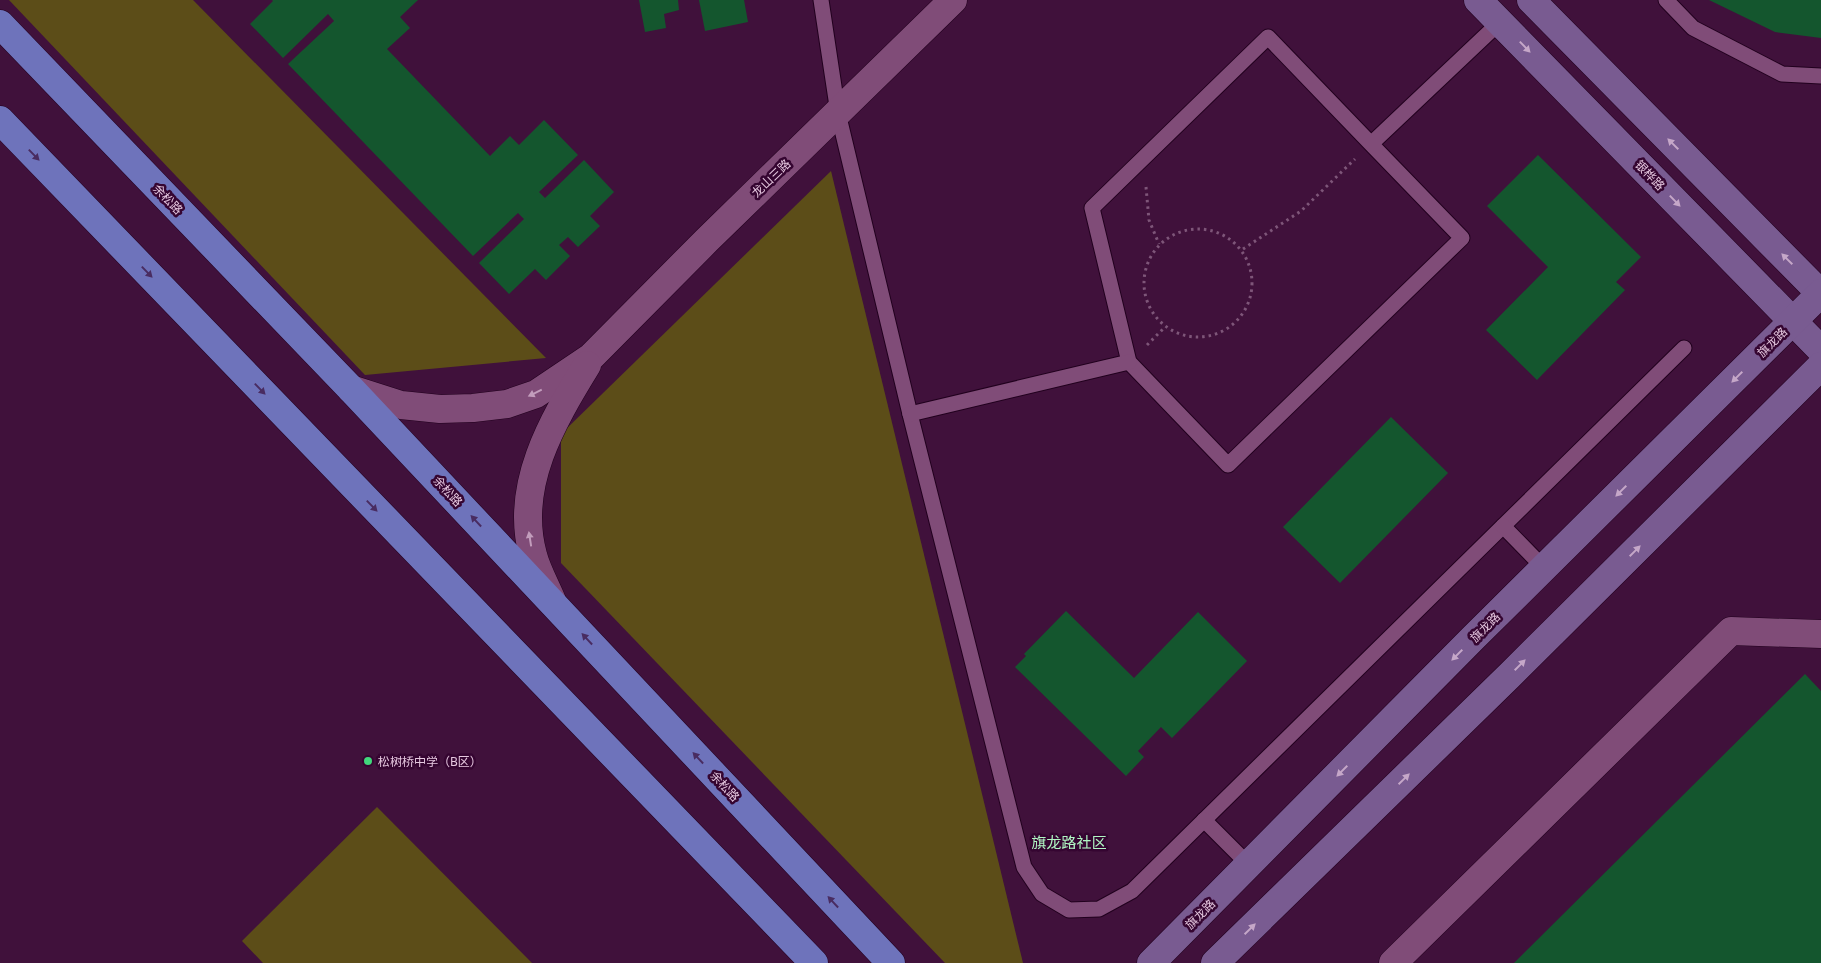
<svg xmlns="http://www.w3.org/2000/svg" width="1821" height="963" viewBox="0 0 1821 963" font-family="'Noto Sans','Noto Sans SC',sans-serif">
<rect width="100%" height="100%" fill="#40113b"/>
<g fill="#5c4d18">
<polygon points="9,0 193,0 546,358 365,375"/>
<polygon points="831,171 1023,963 945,963 561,563 561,434"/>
<polygon points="377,807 532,963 263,963 242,941"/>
</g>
<g fill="#14562e">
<polygon points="272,0 418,0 400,17 410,28 387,49 490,156 510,136 519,145 544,120 578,155 539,192 545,198 584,160 614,192 590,216 600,226 578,247 568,237 559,245 570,256 546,280 535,269 509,294 479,263 524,219 518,213 473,256 288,64 334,21 328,14 283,58 250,24 273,1"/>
<polygon points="639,0 678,0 679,10 664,14 666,28 645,32"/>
<polygon points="699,0 744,0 748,22 705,31"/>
<polygon points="1709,0 1821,0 1821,38 1775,32"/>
<polygon points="1538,155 1641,257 1616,282 1625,290 1537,380 1486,330 1548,267 1487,206"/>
<polygon points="1391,417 1448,473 1340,583 1283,527"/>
<polygon points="1066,611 1134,678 1198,612 1247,661 1172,738 1161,727 1138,751 1144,757 1126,776 1015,667 1026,656 1024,654"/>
<polygon points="1805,674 1821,691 1821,963 1514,963"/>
</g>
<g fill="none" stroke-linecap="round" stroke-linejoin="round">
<defs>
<g id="service">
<polyline points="821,0 838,113 910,414 1024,867 1042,894 1069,910 1099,909 1132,891 1684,348"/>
<polyline points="1666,0 1693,28 1782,74 1821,76"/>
<polyline points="1371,144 1268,37 1092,208 1129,362 1228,465 1462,238 1371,144 1500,22"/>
<polyline points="910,414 1129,362"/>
<polyline points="1503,526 1544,568"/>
<polyline points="1204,820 1249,865"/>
</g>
<polyline id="minor" points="1393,963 1731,631 1821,634"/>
<g id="tertiary">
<polyline points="351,389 401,405 440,409 473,408 507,404 536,394 591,357 707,240 953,0"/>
<path d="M552,601C546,586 537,571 533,555C514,486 552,422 587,365"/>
</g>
<g id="secondary">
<polyline points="1478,0 1821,350"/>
<polyline points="1531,0 1821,294"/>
<polyline points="1151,963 1473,638 1821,293"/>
<polyline points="1215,963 1510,675 1821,366"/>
</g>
<g id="trunk">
<polyline points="0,24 351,389 891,963"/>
<polyline points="0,120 814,963"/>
</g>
</defs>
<use href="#service" stroke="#21011e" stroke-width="17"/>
<use href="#minor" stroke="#21011e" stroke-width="29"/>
<use href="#tertiary" stroke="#21011e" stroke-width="29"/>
<use href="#secondary" stroke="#21011e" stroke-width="29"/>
<use href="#trunk" stroke="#21011e" stroke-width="29"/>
<g stroke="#7e5679" stroke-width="3" stroke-dasharray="2.5 4" stroke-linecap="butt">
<polyline points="1146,187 1149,220 1159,244"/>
<circle cx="1198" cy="283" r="54"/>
<polyline points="1243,249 1301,211 1355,159"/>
<polyline points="1147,345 1165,327"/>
</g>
<use href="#service" stroke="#804c78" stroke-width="15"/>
<use href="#minor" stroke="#804c78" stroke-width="28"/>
<use href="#tertiary" stroke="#804c78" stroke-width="28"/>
<use href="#secondary" stroke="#795b91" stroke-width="28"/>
<use href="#trunk" stroke="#6e73bb" stroke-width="28"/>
</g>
<defs><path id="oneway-solid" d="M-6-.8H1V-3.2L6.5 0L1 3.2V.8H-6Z" transform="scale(1.25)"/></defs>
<g fill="#c5a7c8">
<use href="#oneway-solid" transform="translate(1525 47) rotate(46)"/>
<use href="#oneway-solid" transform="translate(1673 144) rotate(-135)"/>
<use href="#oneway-solid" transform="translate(1675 201) rotate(46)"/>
<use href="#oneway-solid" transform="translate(1787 259) rotate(-135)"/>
<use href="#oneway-solid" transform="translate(1737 377) rotate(135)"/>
<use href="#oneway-solid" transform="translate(1621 491) rotate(135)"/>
<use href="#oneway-solid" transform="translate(1635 551) rotate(-45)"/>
<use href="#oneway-solid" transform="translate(1457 655) rotate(135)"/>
<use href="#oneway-solid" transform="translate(1520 665) rotate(-45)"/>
<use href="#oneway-solid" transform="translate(1342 771) rotate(135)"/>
<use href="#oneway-solid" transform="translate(1404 779) rotate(-44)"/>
<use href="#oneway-solid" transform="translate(1250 929) rotate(-44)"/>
</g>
<g fill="#492c61">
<use href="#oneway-solid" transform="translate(34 155) rotate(46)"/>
<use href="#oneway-solid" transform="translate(147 272) rotate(46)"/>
<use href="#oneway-solid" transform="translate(260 389) rotate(46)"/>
<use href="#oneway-solid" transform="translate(372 506) rotate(46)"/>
<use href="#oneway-solid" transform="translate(476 521) rotate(-133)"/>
<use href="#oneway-solid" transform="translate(587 639) rotate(-133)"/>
<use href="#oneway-solid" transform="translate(698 758) rotate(-133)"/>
<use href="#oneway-solid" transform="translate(833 902) rotate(-133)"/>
</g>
<g fill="#c29dbc">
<use href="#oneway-solid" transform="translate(535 393) rotate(154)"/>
<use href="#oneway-solid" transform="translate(530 539) rotate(-99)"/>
</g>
<circle fill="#41d77c" stroke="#350531" stroke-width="2" cx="368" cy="761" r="5"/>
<g text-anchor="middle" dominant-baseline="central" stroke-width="5" stroke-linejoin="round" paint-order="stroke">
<g font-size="12" fill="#e6c8e0" stroke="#350531">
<text transform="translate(1650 175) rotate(46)">银桦路</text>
<text transform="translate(771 178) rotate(-44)">龙山三路</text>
<text transform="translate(168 199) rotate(46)">余松路</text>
<text transform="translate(1772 342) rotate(-45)">旗龙路</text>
<text transform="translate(448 491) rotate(47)">余松路</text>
<text transform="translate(1485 627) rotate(-45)">旗龙路</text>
<text transform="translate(725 786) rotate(47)">余松路</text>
<text transform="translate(1200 914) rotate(-45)">旗龙路</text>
</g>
<g font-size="12" fill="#e6c8e0" stroke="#350531" text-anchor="start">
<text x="378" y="761">松树桥中学（B区）</text>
</g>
<g font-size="15" fill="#b0f7c3" stroke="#350531">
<text x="1069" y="842">旗龙路社区</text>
</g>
</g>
</svg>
